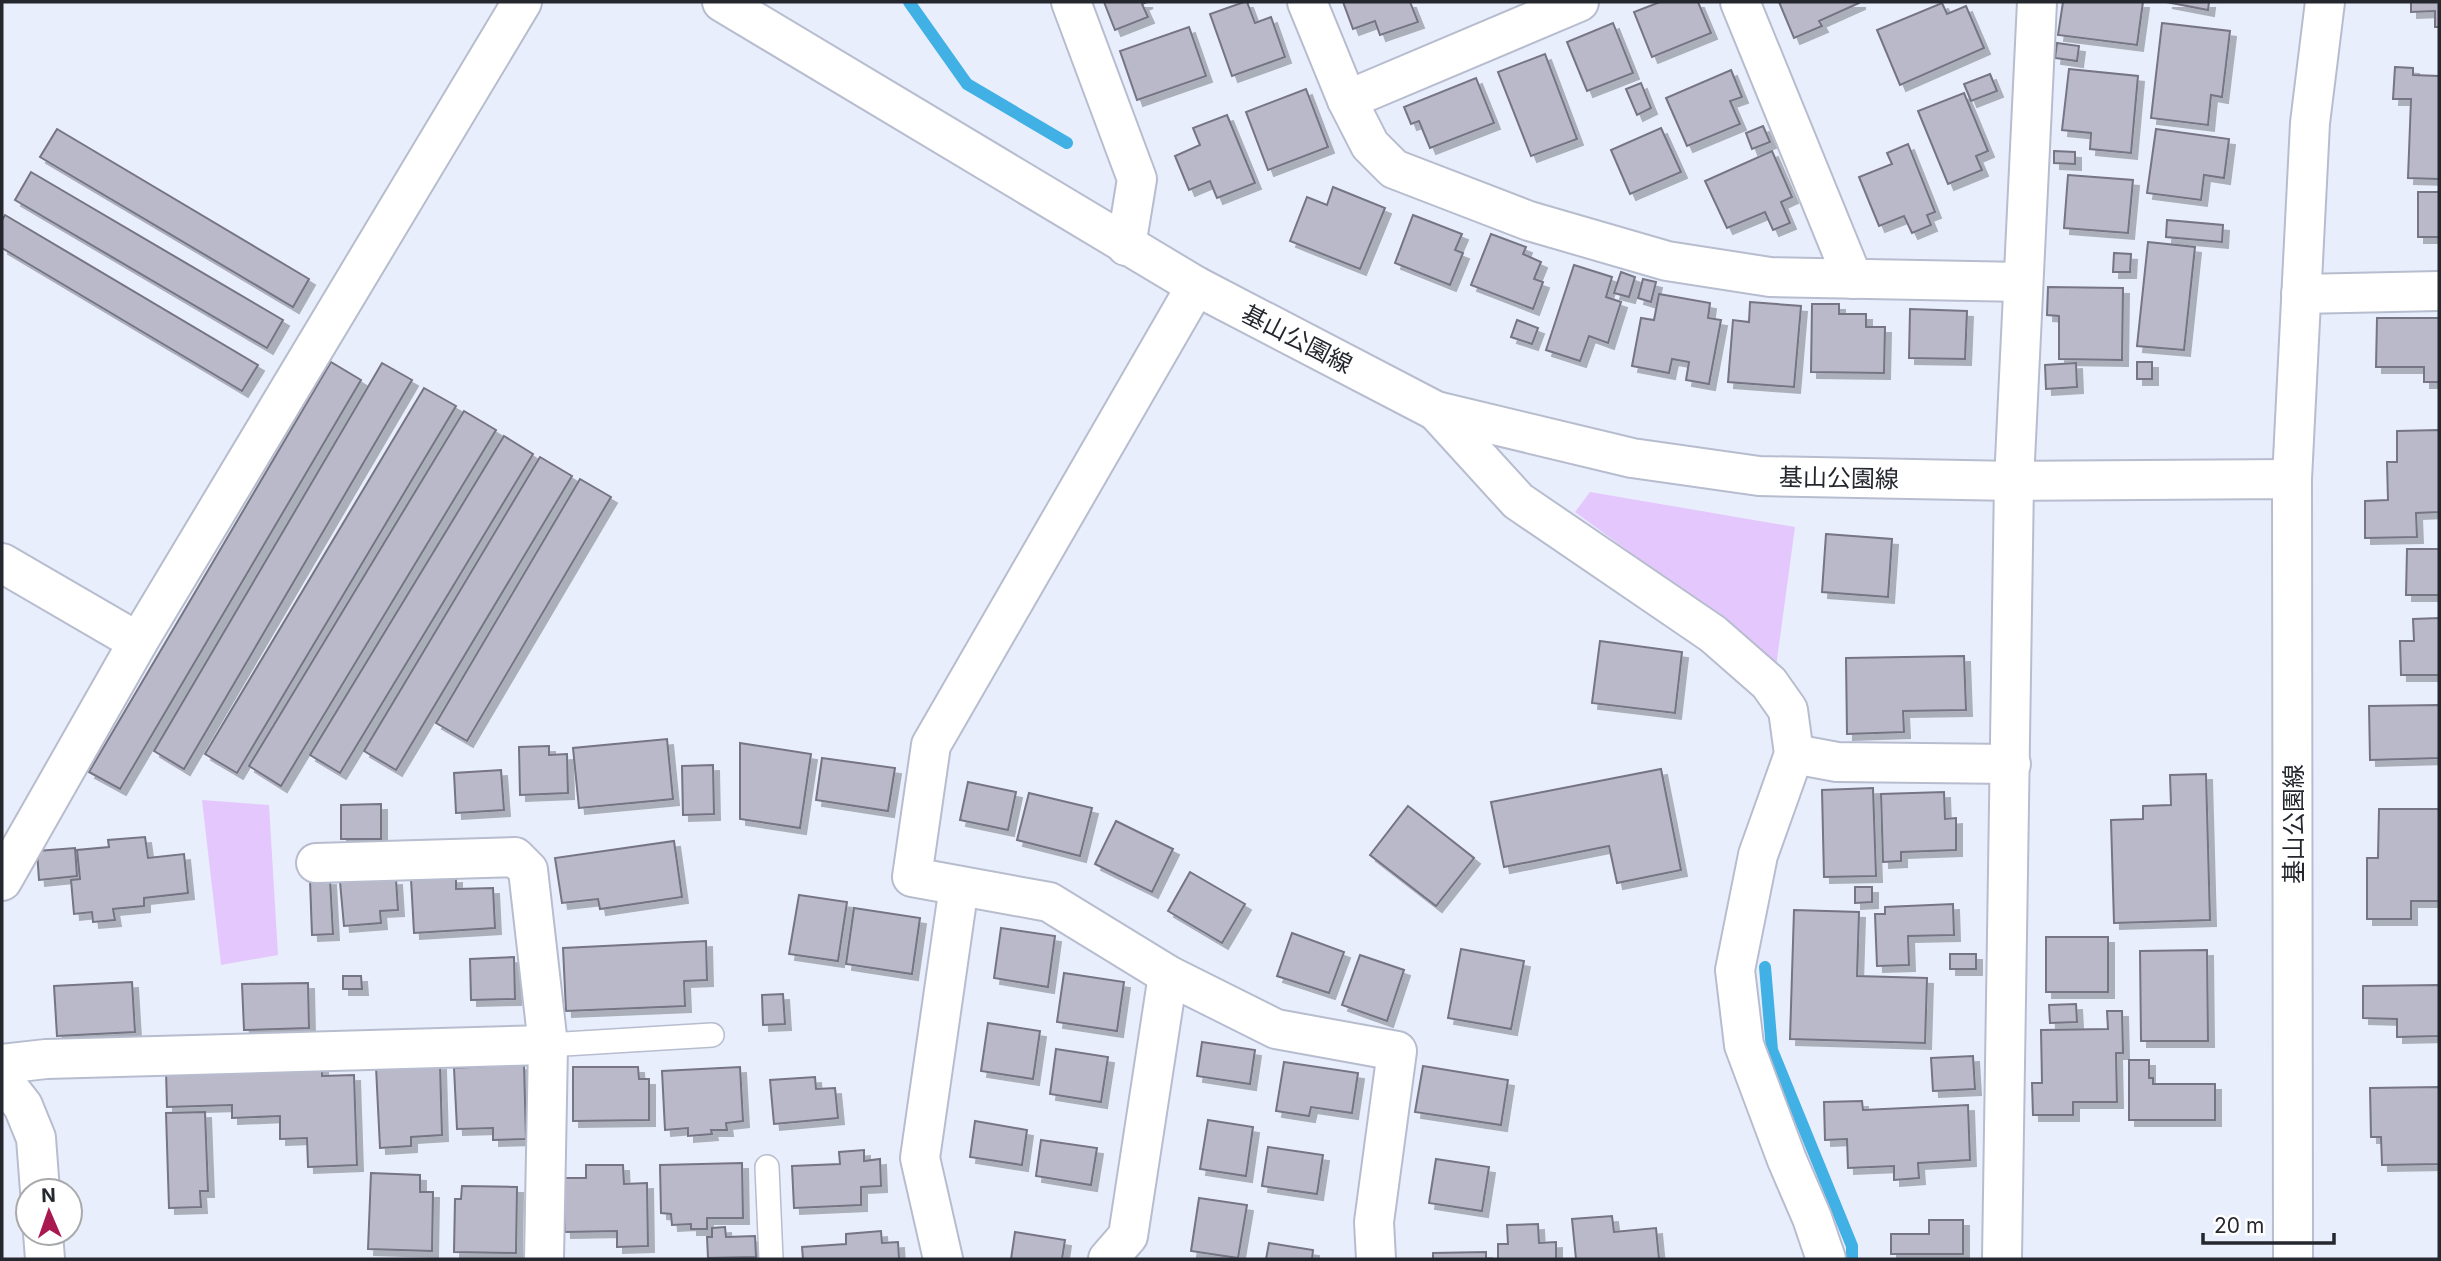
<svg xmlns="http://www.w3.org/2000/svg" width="2441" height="1261" viewBox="0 0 2441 1261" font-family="Inter,'Noto Sans JP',sans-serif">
<defs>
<filter id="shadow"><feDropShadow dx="6" dy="6" stdDeviation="0" flood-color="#0004"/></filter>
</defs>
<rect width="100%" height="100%" fill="#e9eefc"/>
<g fill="#e4c7fd">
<polygon points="1590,492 1795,527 1776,667 1650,567 1575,512"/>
<polygon points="202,800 269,805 278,955 221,965"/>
</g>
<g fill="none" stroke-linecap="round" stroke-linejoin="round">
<g stroke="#41b0e5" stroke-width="12">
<polyline points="909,2 967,84 1067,143"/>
<polyline points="1765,967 1772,1050 1852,1246 1852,1259"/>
</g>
</g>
<g fill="#bab9ca" stroke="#757484" stroke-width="2" filter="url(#shadow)">
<polygon points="1104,2 1147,2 1142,4 1148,17 1115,30"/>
<polygon points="1244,2 1247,2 1255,23 1271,17 1285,57 1232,76 1210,14"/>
<polygon points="1343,2 1410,2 1418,22 1380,35 1375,21 1353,29"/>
<polygon points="1660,2 1698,2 1711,33 1652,57 1634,12"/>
<polygon points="1779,2 1859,2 1859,3 1819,21 1822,26 1794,38"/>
<polygon points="2063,2 2143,2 2137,45 2058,35"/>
<polygon points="2166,2 2209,2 2208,10"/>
<polygon points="2411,2 2439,2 2439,27 2435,27 2435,11 2411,12"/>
<polygon points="1942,3 1947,14 1966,6 1984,48 1900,85 1877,30"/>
<polygon points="1613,23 1633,73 1587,91 1567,42"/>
<polygon points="2162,23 2230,31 2222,97 2211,95 2208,125 2151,118"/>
<polygon points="1189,27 1206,76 1137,100 1120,51"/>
<polygon points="2057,43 2079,46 2077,61 2055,58"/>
<polygon points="1545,54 1577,139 1531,156 1498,72"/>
<polygon points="2395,67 2413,68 2413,75 2439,76 2439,179 2408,178 2411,99 2393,99"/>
<polygon points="2069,69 2138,76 2131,153 2090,149 2091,133 2062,130"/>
<polygon points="1731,70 1742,97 1730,101 1740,124 1687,146 1666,98"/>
<polygon points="1990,74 1997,91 1971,101 1964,84"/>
<polygon points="1476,78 1494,123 1430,148 1419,121 1411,124 1404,107"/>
<polygon points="1641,83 1651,108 1637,115 1626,89"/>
<polygon points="1306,89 1328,147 1268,170 1246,112"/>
<polygon points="1964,93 1988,151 1976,156 1982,170 1948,184 1918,111"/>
<polygon points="1227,115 1255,183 1217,198 1210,181 1189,190 1175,156 1200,145 1193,128"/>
<polygon points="1763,126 1770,142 1752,149 1746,133"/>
<polygon points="1661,128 1681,172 1630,194 1611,150"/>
<polygon points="57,129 309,279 293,307 40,157"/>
<polygon points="2156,129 2229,139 2224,178 2204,175 2201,200 2147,193"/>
<polygon points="1908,144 1935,212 1927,215 1931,225 1912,233 1904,216 1879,226 1859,177 1892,164 1887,153"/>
<polygon points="1772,151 1792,197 1781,202 1790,223 1773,230 1765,212 1727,228 1705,181"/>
<polygon points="2054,151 2075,152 2075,164 2054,163"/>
<polygon points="31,172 283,320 267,348 15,200"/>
<polygon points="2068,175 2133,180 2128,233 2064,228"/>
<polygon points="1333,187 1385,208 1360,269 1290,241 1307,197 1327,205"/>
<rect x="2418" y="192" width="21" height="45"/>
<polygon points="5,215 258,365 242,391 2,248 2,220"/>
<polygon points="1413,215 1462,234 1455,250 1463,253 1450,285 1395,263"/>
<polygon points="2167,220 2223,225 2222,242 2166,237"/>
<polygon points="1491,234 1526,247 1523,254 1541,262 1534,279 1543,282 1533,309 1471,285"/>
<polygon points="2148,242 2195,247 2184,350 2137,346"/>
<polygon points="2114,253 2131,254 2130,272 2113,272"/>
<polygon points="1574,265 1612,277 1606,297 1621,302 1608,343 1589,336 1580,361 1546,350"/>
<polygon points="1621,272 1635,277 1629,297 1614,293"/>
<polygon points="1643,279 1656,282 1651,302 1638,298"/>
<polygon points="2048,287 2123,288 2122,360 2059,359 2059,316 2047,315"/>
<polygon points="1659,294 1710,303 1708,318 1721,320 1709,384 1686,380 1689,362 1672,359 1669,373 1632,366 1641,318 1654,320"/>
<polygon points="1750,302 1801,306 1794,387 1728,382 1733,320 1749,322"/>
<polygon points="1812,304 1839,304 1839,314 1866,314 1866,327 1885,327 1884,373 1811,372"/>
<polygon points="1910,309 1967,311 1965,359 1909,358"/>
<polygon points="2377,318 2439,318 2439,382 2424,382 2424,367 2376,367"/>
<polygon points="1517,320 1538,328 1532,344 1511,337"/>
<polygon points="331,362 361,380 120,789 89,772"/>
<rect x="2137" y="362" width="15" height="17"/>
<polygon points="382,363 412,380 184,769 154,751"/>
<polygon points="2076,363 2077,387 2046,389 2045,365"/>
<polygon points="424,388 456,406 237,773 205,754"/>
<polygon points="464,411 496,430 281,786 249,766"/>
<polygon points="2439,430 2439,512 2416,513 2417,537 2365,538 2365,501 2388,500 2387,462 2397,462 2397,431"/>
<polygon points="504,436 533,454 340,773 310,755"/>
<polygon points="540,457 572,476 396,770 364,751"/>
<polygon points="580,479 611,497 467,741 436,723"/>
<polygon points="1826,534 1892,539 1888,597 1822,592"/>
<polygon points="2407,549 2439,549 2439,595 2406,595"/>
<polygon points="2439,618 2439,675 2401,675 2400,641 2414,641 2413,619"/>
<polygon points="1600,641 1682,652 1675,713 1592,703"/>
<polygon points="1964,656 1966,710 1903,711 1904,732 1847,734 1846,658"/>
<polygon points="2439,705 2439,758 2370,760 2369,706"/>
<polygon points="667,739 673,799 579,808 573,748"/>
<polygon points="740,743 811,754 800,828 740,819"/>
<polygon points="549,746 549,755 567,754 568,793 520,795 519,747"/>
<polygon points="822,758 895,768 888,811 816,800"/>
<polygon points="713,765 714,814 683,815 682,766"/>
<polygon points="1661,769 1681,870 1617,883 1609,846 1504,867 1491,802"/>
<polygon points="501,770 504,810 456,813 454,773"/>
<polygon points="2206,774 2210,920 2114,923 2111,820 2143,819 2143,806 2171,805 2170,775"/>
<polygon points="968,782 1016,792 1008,830 960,820"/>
<polygon points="1873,788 1876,876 1824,877 1822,790"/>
<polygon points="1944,792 1945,819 1956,818 1956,850 1901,852 1901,861 1883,862 1881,794"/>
<polygon points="1029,793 1092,808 1080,856 1017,840"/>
<polygon points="381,804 381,839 341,839 341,805"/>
<polygon points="1408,806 1474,858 1436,906 1370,855"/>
<polygon points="2379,809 2439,809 2439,901 2411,901 2411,919 2367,919 2367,858 2378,858"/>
<polygon points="1116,821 1173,849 1152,892 1095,864"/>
<polygon points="145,837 148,858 184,854 188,893 144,898 144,906 113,909 115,920 93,922 92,912 74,914 71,880 80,879 77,850 109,847 108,840"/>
<polygon points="674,841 682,897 600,909 598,899 562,903 555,858"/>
<polygon points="75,848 77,876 39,880 37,851"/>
<polygon points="1190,872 1245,904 1222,943 1168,911"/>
<polygon points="456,877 456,889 493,888 495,928 414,933 411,879"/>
<polygon points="330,879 333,934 312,935 310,880"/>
<polygon points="396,879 398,910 380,911 381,923 344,926 340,882"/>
<polygon points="1855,887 1872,887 1872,902 1855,903"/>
<polygon points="799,895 847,902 838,961 789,954"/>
<polygon points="1953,904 1954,935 1908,936 1909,965 1877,966 1875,914 1885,914 1885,907"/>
<polygon points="854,908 920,918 912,974 846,964"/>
<polygon points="1794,910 1859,912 1857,976 1927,978 1925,1043 1790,1039"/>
<polygon points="1001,928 1055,936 1048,987 994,978"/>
<polygon points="1292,933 1344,952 1329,993 1277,976"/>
<rect x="2046" y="937" width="62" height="55"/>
<polygon points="706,941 707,980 684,981 685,1006 566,1011 563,948"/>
<polygon points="1461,949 1524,961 1511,1029 1448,1018"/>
<polygon points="2207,950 2208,1041 2141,1041 2140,951"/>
<rect x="1950" y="954" width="26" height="15"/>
<polygon points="1360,955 1404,970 1387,1021 1342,1005"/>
<polygon points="514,957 515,999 471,1000 470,959"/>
<polygon points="1064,973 1124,982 1117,1031 1057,1022"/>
<polygon points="343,976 361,976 362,989 343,989"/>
<polygon points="132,982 135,1032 57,1036 54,986"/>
<polygon points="308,983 309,1028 244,1030 242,984"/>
<polygon points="2439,985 2439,1036 2397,1037 2397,1019 2363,1018 2363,986"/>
<polygon points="783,994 785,1024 763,1025 762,995"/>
<polygon points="2076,1004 2077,1022 2050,1023 2049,1005"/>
<polygon points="2107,1011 2122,1011 2123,1053 2116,1053 2117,1102 2073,1102 2073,1115 2033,1115 2032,1083 2042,1083 2041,1030 2108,1029"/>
<polygon points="988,1023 1040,1031 1033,1079 981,1071"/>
<polygon points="1202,1042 1255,1050 1250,1084 1197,1076"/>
<polygon points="1056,1049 1108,1057 1101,1102 1050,1094"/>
<polygon points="1973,1056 1975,1089 1933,1091 1931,1058"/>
<polygon points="2129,1060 2149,1060 2149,1078 2153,1078 2153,1084 2215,1084 2215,1120 2129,1120"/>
<polygon points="1284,1062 1358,1073 1352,1113 1311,1107 1309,1116 1276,1111"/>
<polygon points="440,1064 442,1135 411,1137 411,1146 380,1148 376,1067"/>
<polygon points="524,1064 526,1139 493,1140 493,1128 457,1129 454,1068"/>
<polygon points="322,1066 322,1076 354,1075 357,1165 308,1167 307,1138 280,1139 280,1116 232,1118 232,1105 167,1107 166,1071"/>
<polygon points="1423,1066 1508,1080 1501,1125 1415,1112"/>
<polygon points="573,1067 638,1067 639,1079 649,1079 649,1120 573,1121"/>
<polygon points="740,1067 743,1121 726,1123 727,1130 711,1130 712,1134 688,1136 688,1128 665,1130 662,1071"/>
<polygon points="815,1077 816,1089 835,1088 838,1118 774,1124 770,1080"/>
<polygon points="2439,1087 2439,1164 2382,1165 2381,1137 2371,1137 2370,1088"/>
<polygon points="1862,1101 1863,1110 1968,1105 1970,1160 1918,1163 1919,1178 1894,1180 1894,1166 1848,1168 1847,1139 1825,1140 1824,1102"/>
<polygon points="205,1112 208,1191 200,1191 201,1207 169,1208 166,1113"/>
<polygon points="1208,1120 1253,1127 1246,1176 1200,1169"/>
<polygon points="975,1121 1027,1130 1022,1165 970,1157"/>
<polygon points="1041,1140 1097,1148 1091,1185 1036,1176"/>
<polygon points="1268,1147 1323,1155 1317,1194 1262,1186"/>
<polygon points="864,1150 864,1161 880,1159 881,1186 861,1187 861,1205 794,1208 792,1166 840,1164 839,1152"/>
<polygon points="1436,1159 1489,1167 1482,1211 1429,1203"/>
<polygon points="742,1163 743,1218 707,1218 707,1229 691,1229 691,1224 672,1225 671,1214 661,1213 660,1165"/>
<polygon points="586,1165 623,1165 624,1184 647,1183 648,1246 617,1247 617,1231 565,1232 563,1178 586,1178"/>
<polygon points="371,1173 420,1175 420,1192 433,1192 432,1251 368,1249"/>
<polygon points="462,1186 517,1187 516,1253 454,1252 455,1199 461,1199"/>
<polygon points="1199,1198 1247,1205 1238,1258 1191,1251"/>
<polygon points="1612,1216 1614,1232 1656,1228 1659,1259 1576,1259 1572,1219"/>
<polygon points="1929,1220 1963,1220 1963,1254 1891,1254 1891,1234 1929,1234"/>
<polygon points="1538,1224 1539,1243 1556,1242 1556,1259 1498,1259 1498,1244 1508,1244 1507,1225"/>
<polygon points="725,1227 726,1237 755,1236 756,1257 708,1258 707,1237 712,1237 712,1228"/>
<polygon points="881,1231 882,1243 898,1242 899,1259 803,1259 802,1247 846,1244 846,1234"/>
<polygon points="1015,1232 1065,1240 1062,1259 1011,1259"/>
<polygon points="1269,1243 1313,1250 1312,1259 1266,1259"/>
<polygon points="1486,1252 1486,1259 1433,1259 1433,1253"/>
</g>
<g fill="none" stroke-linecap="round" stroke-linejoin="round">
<defs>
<g id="service">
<polyline points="548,1045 712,1035"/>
<polyline points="767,1167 771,1259"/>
</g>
<g id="minor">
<polyline points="1071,2 1137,179 1126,246"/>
<polyline points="1307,2 1347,100 1370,145 1394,169 1529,221 1667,261 1770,277 2023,282"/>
<polyline points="1740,2 1853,279"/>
<polyline points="1347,100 1579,2"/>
<polyline points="1196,286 931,745 912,877 1049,902 1168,975 1276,1029 1397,1051 1374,1222 1376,1259"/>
<polyline points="2301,294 2439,291"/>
<polyline points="1436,411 1518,501 1713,634 1769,683 1788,710 1794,754 1758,855 1735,970 1744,1045 1787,1160 1812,1218 1826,1259"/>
<polyline points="2,563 138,642"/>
<polyline points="1794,754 1837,762 2011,764"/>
<polyline points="316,863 515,857 528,870 548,1045 544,1259"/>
<polyline points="2,881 138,642 522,2"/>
<polyline points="2,1064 46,1059 548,1045"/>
<polyline points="2,1079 23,1106 36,1138 40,1191"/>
<polyline points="43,1233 45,1259"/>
<polyline points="943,1259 920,1158 959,886"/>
<polyline points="1108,1259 1128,1236 1168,975"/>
<polyline points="2002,1259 2014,481 2037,2"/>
</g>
<polyline id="tertiary" points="2292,479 2310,123 2325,2"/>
<polyline id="secondary" points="722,2 1196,286 1436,411 1632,458 1759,476 2014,481 2292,479 2293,1259"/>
</defs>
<use href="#service" stroke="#b7bdce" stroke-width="26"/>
<use href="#minor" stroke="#b7bdce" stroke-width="42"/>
<use href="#tertiary" stroke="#b7bdce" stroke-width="42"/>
<use href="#secondary" stroke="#b7bdce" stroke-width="42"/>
<use href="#service" stroke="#fff" stroke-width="23"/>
<use href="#minor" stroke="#fff" stroke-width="38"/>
<use href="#tertiary" stroke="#fff" stroke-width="38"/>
<use href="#secondary" stroke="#fff" stroke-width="38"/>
</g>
<g text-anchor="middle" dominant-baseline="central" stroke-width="5" stroke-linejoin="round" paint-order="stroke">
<g font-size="24" fill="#25272e" stroke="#fff">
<text transform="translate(1297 339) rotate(27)">基山公園線</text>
<text transform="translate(1839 478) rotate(1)">基山公園線</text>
<text transform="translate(2293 824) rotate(-90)">基山公園線</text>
</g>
</g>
<rect width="2441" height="1261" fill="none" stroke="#25272e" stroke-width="7"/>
<g transform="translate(49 1212) rotate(358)"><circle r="33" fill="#ffffff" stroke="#a8a9ab" stroke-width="2"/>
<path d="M0-5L12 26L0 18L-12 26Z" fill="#a91851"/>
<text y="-10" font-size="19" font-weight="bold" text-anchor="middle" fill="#25272e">N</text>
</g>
<path d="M2203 1233v10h131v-10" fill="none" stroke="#25272e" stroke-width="3.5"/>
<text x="2214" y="1233" font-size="21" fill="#25272e" stroke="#ffffff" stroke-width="5" paint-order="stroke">20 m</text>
</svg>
